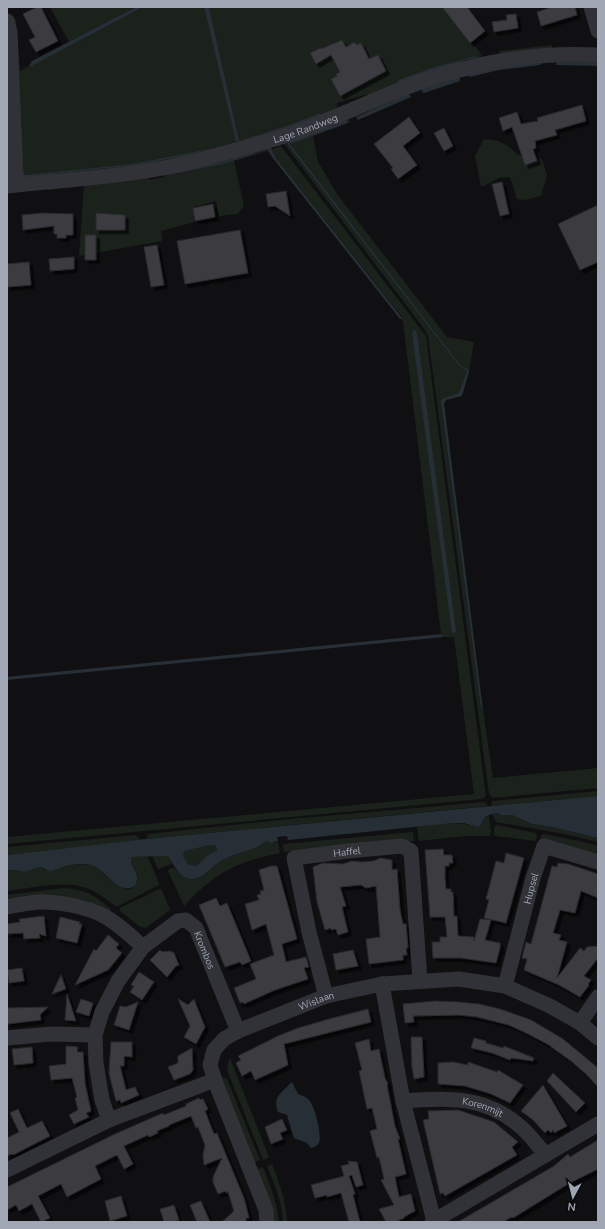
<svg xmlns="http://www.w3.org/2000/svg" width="605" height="1229" font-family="'Nunito Sans',sans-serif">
<defs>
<filter id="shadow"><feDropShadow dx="3.5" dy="3.5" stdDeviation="0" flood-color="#0009"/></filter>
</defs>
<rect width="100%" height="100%" fill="#101012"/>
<!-- green -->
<path fill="#1a221b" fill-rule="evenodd" d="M50 7H136L69 42Z
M143 7H204L237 142H239V140L209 7H444L481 54V57L479 60C443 70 407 82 372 97L368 96 367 94 337 103V108L336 112C284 131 233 150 179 160 128 170 76 175 25 180 20 178 18 176 17 171L13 33 9 21 14 16 16 21 20 71 29 66 30 67ZM476 56 477 58 398 83 399 80 434 67ZM20 96 24 175 132 164 229 145 224 147 138 165 23 177 21 176 18 100ZM320 113 321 114 320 115 288 127 243 141 245 139 289 125Z
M552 45V48L500 56 499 51Z
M347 117 350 122 348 123 347 120 290 141 288 145 459 366 467 371 459 393 441 402 480 702 482 711 483 710 493 778 598 768V788L493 798 489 794 428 336 425 330 285 145 284 143Z
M313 135 318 162 337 194 447 337 474 342 469 372V370L461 366 290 144Z
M484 139 498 141 508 146 518 155 542 159 547 175 541 196 525 200 517 199 510 177 499 178 481 187 475 156Z
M269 145 271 148 267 149 268 151 254 155V153L218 163 175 172 174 174H176L234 160 244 206 238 214 219 216 216 201 193 207 194 222 161 231 162 241 79 256 84 186 48 190 50 186 148 177 150 180 164 177 166 174Z
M281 146 426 336 486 796 482 799 7 844V837L474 794 454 637H444L441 634 403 321 402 319 403 318 275 157 271 150ZM414 329 417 333 453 632 412 334Z
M598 791V796L491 806 492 801Z
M485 802 488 806 146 839 148 834 290 819Z
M500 813V815H512L532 824 552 827 598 838V842L564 834 496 822 492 814Z
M489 816 491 832 490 836H467L419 841 417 827C439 824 455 820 477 827L480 826 485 817Z
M496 825 536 833 537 836 536 841 496 836 494 835V828Z
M413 832 414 841 284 852 283 844Z
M543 834 579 841 598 846V858L539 841 541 836Z
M136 835 141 840 7 855V847Z
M268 841 276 843 278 841 280 853C234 863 216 872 184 906L168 871 169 869 174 868C179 873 187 878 195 879 204 879 211 867 218 863 229 855 242 853 255 848 260 846 263 842 268 841Z
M210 845 216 846 217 850C210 855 202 863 194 866L188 864 183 856 185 851Z
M152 856H164L169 857 172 864 158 869Z
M132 857H148L159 883V885L118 906H115C107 900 99 893 89 889 66 879 31 888 7 891V870L29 871C35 866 40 865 46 870 60 869 83 860 95 867 103 871 127 901 136 884 141 873 130 868 131 859Z
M64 888C87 890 92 894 110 908L111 910 109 911 7 901V895Z
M159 889 162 890 170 910 146 928 139 926 120 911V908Z
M230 1058 269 1157 263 1160 228 1072 227 1067Z
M224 1078 227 1079 260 1160 255 1162 252 1161 220 1080Z
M272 1164C280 1186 286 1199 287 1222H283C282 1202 275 1185 267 1166Z
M263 1167C270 1185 277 1202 279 1222H273L258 1172V1169Z"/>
<!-- water -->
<path fill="#262f36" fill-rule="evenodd" d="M136 7H143L30 67 29 66 32 61Z
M204 7H209L239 140V142L236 141Z
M476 56 477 58 466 60 398 83V80L434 67Z
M557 60 598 62V66L556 65Z
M543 63 540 65 499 70 470 77 468 76 470 74 504 65Z
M458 77 460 79V81L424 93 422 92V89Z
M408 94 411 96V97L358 120 356 117Z
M20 95 24 175 132 164 229 145 183 156 138 165 23 177 19 97Z
M320 113 321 114 320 115 288 127 243 141 245 139 289 125Z
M347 120 348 123 290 144 461 366 468 369 469 372 462 396 446 400 444 403 483 710 482 711 480 702 441 402 442 399 459 393 467 371 459 366 288 145V142Z
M269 148H271L275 157 403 319H400L272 157 267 149Z
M254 153H255L253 155 222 164 174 174 175 172 218 163Z
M414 329 416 331 417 333 456 632 452 633 412 334Z
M441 634 444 637 7 680V677L15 676Z
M598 796V838L552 827 532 824 512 815H500L499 813 492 814 485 817 480 826 477 827 464 823H453L288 840 287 836 277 837 278 841 271 843 268 841C263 842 260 846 255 848 242 853 229 855 218 863 213 866 209 871 204 875 186 887 176 870 169 857L164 856 132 857 131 859C130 869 142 872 135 886 118 896 107 871 93 866 83 862 67 865 57 869 55 869 53 871 51 871 46 871 44 867 40 867 34 867 33 870 28 871 23 873 13 869 7 870V855L146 839ZM210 845 216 846 217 850 207 856 199 864 194 866 188 864 183 856 185 851Z
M292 1082 298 1094C302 1096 306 1096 309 1100 315 1107 322 1135 319 1143 317 1146 314 1147 311 1148L307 1143 294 1138 287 1115 278 1112C272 1097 282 1092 292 1082Z"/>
<!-- building -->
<path fill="#3a3b40" stroke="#2a2a2e" filter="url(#shadow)" d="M37 7H41L58 41 36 52 29 40 35 37 23 14Z
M442 7H467L485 31 470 43Z
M552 7H575L577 15 541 26 537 12Z
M516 14 518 28 494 32 492 22 507 20 506 15Z
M342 40 346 47 355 42 356 45 361 43 369 59 378 55 386 71 340 96 331 79 337 76 336 74 340 72 331 55 316 64 310 53 320 48 321 49Z
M582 105 586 121 555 130 557 135 535 141 536 148 533 149 537 161 525 165 512 127 503 131 499 118 517 112 521 124 538 121 537 118Z
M409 117 420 133 403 146 417 165 398 179 391 169 393 168 374 144Z
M444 128 453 146 444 151 434 133Z
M502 182 509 214 500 216 492 184Z
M286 191 290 216 275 206 268 207 266 194Z
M213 204 215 217 195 221 193 208Z
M598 205V262L580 270 558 224Z
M42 213 73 214V235H66V238H57V234H54V226L23 230 22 215Z
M96 213 125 215V230H96Z
M240 230 248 273 185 284 177 241Z
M85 235H96V260H85Z
M157 245 164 285 151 287 144 247Z
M74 257V269L50 271 49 259Z
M29 262 31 285 7 287V264Z
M443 849 444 855H452L453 863H449V866H445V878L446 889H451V892H453L454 916H457L458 936 474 937V941L480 919 491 920 485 940 500 943V948L496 963 461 958H433L432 942H440V937H447L445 917H430L425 850Z
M506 853 524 858 506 923 484 918 489 900 486 899 496 861 504 863Z
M381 858 392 860V870L397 869 400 910 403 924H406L408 948H406L407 955H403V960L369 964 366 939 380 937 376 886 366 888 361 885 340 887 346 906 342 907 348 932 338 935 336 929 331 930V928L325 930 317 902 313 867 323 863 343 864 352 861 361 862 373 861Z
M558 863 568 864 598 874V898L581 891 575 913 560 910 553 933 561 935 559 940 567 942 557 978 580 948 584 951 587 947 598 946V958L584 976 591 980 588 984 589 985 580 997 559 985 524 970 527 959 522 958 526 942 531 944 552 866 557 867Z
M271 866H277L297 939 282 944 286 962 306 957 309 967 304 968 308 979 275 990 244 1004 243 1002 240 1003 234 988 256 979 250 964 274 955 266 924 252 930 245 904 259 900 257 895 261 894 260 891 264 890 259 870Z
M216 898 220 906 227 903 251 961 242 965 240 962 225 967 199 905Z
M44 916 46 936 39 934 40 938 24 939 23 933 7 934V924L20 922 19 919Z
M60 917 80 922 79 924H82L77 943 56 938Z
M108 935 119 944 116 948 122 953 108 970 75 985 94 949 96 951Z
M160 950 162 952 170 951 174 953 179 965 176 966 167 977 150 960Z
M353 950 358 966 336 970 333 954Z
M22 968 24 981 9 983 7 970Z
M139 972 154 982 142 1000 130 992 134 986 131 985Z
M61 975 66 989 52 994 56 985Z
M67 994 76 1021 65 1020Z
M81 999 93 1003 89 1016 76 1012Z
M178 999 188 1005 194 999 205 1027 196 1044 184 1037 190 1026Z
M435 1001 459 1002 479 1004 500 1009 531 1020 563 1039 598 1068V1087L586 1074 571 1061 550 1046H551L526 1033 509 1025 477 1017 459 1015 413 1016 414 1022 405 1023 403 1004Z
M138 1002 129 1030 114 1025 120 1006 126 1007Z
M48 1007 40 1015 41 1020 7 1024V1008Z
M368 1009 371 1022 284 1044 288 1065 255 1080 251 1071 242 1076 236 1063 241 1060 238 1056 278 1036 298 1028 329 1019Z
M411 1037H422L424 1077 414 1079 412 1067Z
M474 1038 486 1041V1043L503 1048 504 1046 534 1058 533 1061 511 1058 510 1060 492 1053 471 1048Z
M369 1039 371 1051 379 1049 385 1078 388 1084 387 1085 395 1126 400 1139H398L406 1174 395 1177 399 1197 411 1194 415 1211 404 1217V1218L395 1222H386L379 1209 394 1205 381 1180 384 1179 379 1157 377 1158 370 1131 377 1129 372 1108 367 1109 359 1071 362 1070 355 1043Z
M111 1042H132V1057L124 1056V1066H120L126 1090 135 1087 139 1095 121 1103 120 1100 116 1101 109 1073Z
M66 1046 78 1047 77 1052H83L85 1083 91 1111 86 1113 89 1117 74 1124 69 1115 78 1110 75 1098 77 1097 72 1078 51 1080 49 1066 66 1064Z
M32 1047 33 1063 14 1065 12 1049Z
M192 1048 193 1070 190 1074 174 1080 168 1067 178 1063V1056Z
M453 1062 468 1065V1062L497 1072 498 1070 523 1085 510 1103 491 1094 465 1086 438 1084V1063Z
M553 1073 585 1103 576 1112 547 1081Z
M543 1085 567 1126 554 1133 553 1130 551 1133 548 1130 545 1133 533 1120 521 1111Z
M199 1098 200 1100 203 1099 208 1109 205 1111 214 1134 217 1133 244 1198 249 1218H246V1222H222L234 1211 228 1192 226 1193V1191L218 1194 213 1182V1177L222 1158 204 1165 203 1155 205 1145 198 1127 196 1128 191 1116 169 1125V1126L157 1131 158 1133 149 1137 148 1135 124 1146 133 1164 124 1169 117 1155 95 1166 101 1179 67 1197 61 1184 38 1196 50 1218 41 1222 32 1204 19 1211 16 1205 7 1210V1187L115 1134 163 1113 164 1115 186 1106V1104Z
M18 1109 27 1128 42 1121 50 1136 13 1155 12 1154 7 1156V1138L19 1132 10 1113Z
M458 1110 494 1122 518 1142 512 1147 517 1155 445 1196 443 1193 440 1194 423 1120 429 1119 428 1111Z
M282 1119 287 1130 280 1133 283 1139 271 1144 265 1127Z
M598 1140V1169L568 1184 513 1218 512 1217 503 1222H458L554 1166 568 1154 570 1157Z
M348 1161 357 1162 363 1185 356 1187 352 1175 349 1176 355 1194 353 1195 360 1222H349L341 1193 327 1197V1195L315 1198 311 1185 344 1176 341 1166 349 1164Z
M121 1196 127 1216 110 1221 105 1201Z
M201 1201 210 1222H197L190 1205Z
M174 1205 179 1220 172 1222H164L160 1209Z"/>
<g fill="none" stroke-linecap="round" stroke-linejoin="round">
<!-- minor -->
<g stroke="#313237" stroke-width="15">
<path d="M591 7 598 31"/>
<path d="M7 21 10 32 16 185"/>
<path id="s1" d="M7 186C63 180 119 177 174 166 209 158 244 148 278 138 331 122 380 95 432 78 487 60 541 52 598 55"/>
<path d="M7 907C17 905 28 903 38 902 57 901 87 907 104 916 119 924 131 936 143 947"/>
<path d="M382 984 403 1101 434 1221"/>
<path id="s2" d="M505 986 533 878 544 846 598 862"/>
<path id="s3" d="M326 996 309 932 294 858 348 851 402 846 411 851 420 981"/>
<path d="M580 1023 598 997"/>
<path d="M7 1038 51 1034 95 1035"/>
<path id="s4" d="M403 1101C448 1097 486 1096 521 1127 530 1135 538 1146 546 1155"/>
<path id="s5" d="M109 1120 102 1100 96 1063 95 1035 102 1012 118 981 143 947 178 921 186 920 196 928 238 1031"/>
<path d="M7 1170 109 1120 215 1080"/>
<path id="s6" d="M267 1222 266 1210 218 1089 210 1065 214 1050 224 1039 238 1031 326 996 382 984 459 979 505 986 550 1006 580 1023 598 1038"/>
<path d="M432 1222 598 1124"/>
</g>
</g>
<g text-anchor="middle" stroke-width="3" stroke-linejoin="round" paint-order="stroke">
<!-- street labels -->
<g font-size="10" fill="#a0a6b4" stroke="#0b0b0d">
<text dy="4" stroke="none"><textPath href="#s1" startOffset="305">Lage Randweg</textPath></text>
<text dy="4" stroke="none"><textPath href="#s3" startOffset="195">Haffel</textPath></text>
<text dy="4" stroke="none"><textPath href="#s2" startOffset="101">Hupsel</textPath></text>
<text dy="4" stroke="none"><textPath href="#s5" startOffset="276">Krombos</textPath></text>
<text dy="4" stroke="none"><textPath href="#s6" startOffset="298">Wislaan</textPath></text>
<text dy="4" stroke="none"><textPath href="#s4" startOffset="81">Korenmijt</textPath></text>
</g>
</g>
<!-- border -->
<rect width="605" height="1229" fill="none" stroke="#a0a6b4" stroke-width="16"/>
<!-- north arrow -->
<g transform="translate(573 1197) rotate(187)" stroke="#0b0b0d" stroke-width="3" paint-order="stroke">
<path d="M0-3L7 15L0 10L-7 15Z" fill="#a0a6b4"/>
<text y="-6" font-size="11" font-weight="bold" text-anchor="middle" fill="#a0a6b4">N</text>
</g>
</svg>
